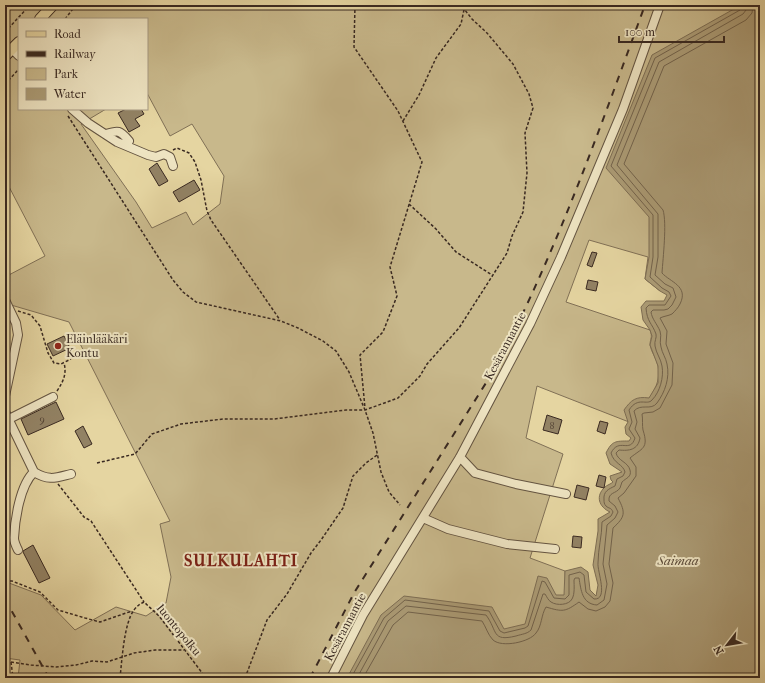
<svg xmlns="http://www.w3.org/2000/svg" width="765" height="683" font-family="'IM FELL French Canon',serif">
<rect width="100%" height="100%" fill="#e5d5a1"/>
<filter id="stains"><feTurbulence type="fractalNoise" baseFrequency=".005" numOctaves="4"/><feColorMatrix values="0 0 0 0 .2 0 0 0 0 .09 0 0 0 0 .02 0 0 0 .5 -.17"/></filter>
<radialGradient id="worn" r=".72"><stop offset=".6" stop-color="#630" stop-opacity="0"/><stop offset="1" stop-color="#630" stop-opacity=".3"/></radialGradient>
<!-- green -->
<path fill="#c8b88b" stroke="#807056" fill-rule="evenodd" d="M5 5H760L660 291 645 279 648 257 589 240 566 302 650 330C653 338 650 338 650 345 651 352 657 359 658 366 663 388 642 407 629 422L537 386 526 438 563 454 530 558 565 571 567 678H18L20 660 5 658V563L9 583 41 595 75 630 116 607 146 616 166 603 171 577 160 524 170 521 69 322 11 305 5 293V277L45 256 5 179ZM19 19H147V93L170 136 192 124 224 176 220 204 193 225 186 212 152 228 136 202 81 124 106 109H19Z"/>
<!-- water -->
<path fill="#ab9b75" stroke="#7d6d53" d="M741 5H760V678H347L381 615 404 596 492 607 504 629 525 624 538 576 547 578 556 595H564L565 571 581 567 588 572 590 590 596 596 598 585 593 565 598 531V519L610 512C599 507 595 496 605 487 607 485 611 484 613 482L611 480 610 476 622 472 610 464 606 453C612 441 615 441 629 441L631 438 626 434 625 427 628 422 624 410C631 400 636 396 649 398L658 383V366L650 345 652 336 650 330 643 320 641 307 646 301H664L667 295 660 291 645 279 649 257V217L606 168 652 55Z"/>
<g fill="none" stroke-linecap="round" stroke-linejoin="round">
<!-- shore -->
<path stroke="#72624b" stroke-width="1" d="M351 678 384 618 405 600 489 611 500 631 504 633 525 628 528 626 542 581 545 582 554 598 565 599 569 595V575L580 572 584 575 586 592 594 599C609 600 597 571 598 563 598 549 602 536 602 522L611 516 613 512C611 507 609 509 606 506 604 504 604 502 604 500 603 491 609 489 615 486L617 479 623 476 625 472C623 464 614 464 611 453 619 437 630 454 635 438L629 429 632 422 629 410C638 396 647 406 652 400 660 392 664 377 662 366 661 359 656 353 655 346 654 341 657 338 656 334 652 323 647 322 646 308L649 305H665L671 296 669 292 662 288 650 277 653 257V215L611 166 655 58 740 10 742 5
M357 678 388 621 406 606 486 615C498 631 491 642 516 636 522 634 527 634 531 630L543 594H545C547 597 548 600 551 602 557 606 569 605 572 599 575 594 574 585 574 580L575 578H579C581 590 582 604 597 605L604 600 607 584 603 564 607 525 615 518 618 512 615 506 609 501C608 492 616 494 620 488 621 486 621 484 622 482 626 478 632 477 630 470 628 462 618 461 616 453L619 450C629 451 638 450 640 438L635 429 637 422 634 411C641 403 651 411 657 403 665 392 670 378 667 364 666 358 662 353 661 347 659 341 662 337 660 331 657 324 652 319 651 312L653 310H664L668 309 672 305 676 297 673 288 665 284 655 275 658 257V214L617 165 659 62 743 14 746 10 747 5
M363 678 393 625 408 612 482 621C486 627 488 635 493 640 502 648 530 642 536 633 542 626 541 615 546 607 563 612 565 612 579 602L588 609 596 611 605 607 610 601 613 583 609 564 613 528C625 517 626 513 618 498L624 493 636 476V467L630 458C642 448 649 449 643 430 642 426 643 419 642 414L644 413 653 412 660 408 672 385 673 363 666 344 667 331 660 318C664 316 668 316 672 314 675 311 678 308 680 304 689 286 670 282 662 273 663 258 667 223 663 210L624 164 664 66 746 20 752 13 753 5"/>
</g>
<!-- building -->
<path fill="#928264" stroke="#392921" d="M126 109H141L144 114 135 119 140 126 129 132 118 113Z
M157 163 168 181 159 186 149 169Z
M194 180 200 190 179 202 173 192Z
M592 252 597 253 592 267 587 265Z
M588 280 598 282 596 291 586 289Z
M64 336 70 348 53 356 47 344Z
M56 402 64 419 28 435 21 419Z
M547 415 562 420 558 434 543 430Z
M600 421 608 423 605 434 597 431Z
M83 426 92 444 84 448 75 431Z
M599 475 606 477 604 488 596 486Z
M577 485 589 488 586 500 574 497Z
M573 536 582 537 581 548 572 547Z
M33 545 50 578 39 583 23 552V551Z"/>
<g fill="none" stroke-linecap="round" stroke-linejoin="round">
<defs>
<path id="minor" d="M12 49 19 56
M72 109 88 123 117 142 148 155 156 157 164 154 170 157 173 166
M106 134C118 130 120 130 129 141L126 145
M5 300 16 323 18 335 5 396
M5 412 34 472C49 481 55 478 71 474
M9 419 53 397
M460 457 475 473 516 484 566 494
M423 518 448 529 507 544 555 549
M18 550C16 546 14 542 14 538 15 519 20 485 34 472
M331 678 363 615 460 457 530 324 561 257 623 109 660 5"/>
<path id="major" d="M40 19 53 5
M5 56 19 42"/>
</defs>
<!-- minor casing -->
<use href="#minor" stroke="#645441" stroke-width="10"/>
<!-- major casing -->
<use href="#major" stroke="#392921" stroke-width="12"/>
<!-- path -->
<path stroke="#392921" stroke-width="1.5" stroke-dasharray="3 2" stroke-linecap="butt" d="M355 5 354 47 398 111 422 162 390 267 397 296 383 332 360 355 365 408
M65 19 76 5
M5 32 30 5
M5 84 19 69
M68 116 173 280 183 292 196 302 281 321 298 328 323 341 336 351 349 372 365 410 373 433 381 472 389 492 400 505
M403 121 419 95 436 58 461 24 465 5
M173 150 177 148 189 153 195 162 201 180 207 211 211 220 280 320
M409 204 436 229 456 252 492 275
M18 311 31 315 40 326 48 353 54 363 61 364 71 359
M57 391C63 382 67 374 64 363
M97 463 135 454 152 434 181 424 223 419H274L346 410H365L398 398 420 376 427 364 459 328 507 253 512 236 523 212 527 173 525 133 533 108 529 94 513 64 487 33 472 19 461 5
M58 484 84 517 91 521 144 602
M5 581H12L40 592 58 610 85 618 100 622 132 611
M5 654 11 662 13 678
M11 662 31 665 56 667 76 665 92 661 107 662 134 653 155 650H184
M120 678C122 660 124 623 134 610 137 606 140 604 144 602L159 616 206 678
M245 678 267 620 287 594 311 553 321 540 343 508 353 476 366 463 377 455"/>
<!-- minor -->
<use href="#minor" stroke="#eee4c2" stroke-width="8"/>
<!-- major -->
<use href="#major" stroke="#e5d5a1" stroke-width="10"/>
<!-- rail -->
<path stroke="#392921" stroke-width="2" stroke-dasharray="7 7" stroke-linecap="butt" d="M5 599 49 678
M310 678 354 593 496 367C557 251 600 128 645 5"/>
</g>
<!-- markers -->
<circle fill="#8f2418" stroke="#eee4c2" stroke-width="1.5" cx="58" cy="346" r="4"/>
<g text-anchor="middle" stroke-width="4" stroke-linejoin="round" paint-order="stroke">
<!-- number labels -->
<g font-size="10" fill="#4f3f32">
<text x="42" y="423">9</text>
<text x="552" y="429">8</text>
</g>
<!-- poi labels -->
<g font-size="12" fill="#392921" stroke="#eee4c2" text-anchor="start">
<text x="66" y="343">Eläinlääkäri<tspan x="66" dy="14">Kontu</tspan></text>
</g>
<!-- street labels -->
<g font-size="12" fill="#392921" stroke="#eee4c2">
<text transform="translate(505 346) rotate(-62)" y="4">Kesärannantie</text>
<text transform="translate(345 627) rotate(-62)" y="4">Kesärannantie</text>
<text transform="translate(179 630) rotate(51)" y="4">luontopolku</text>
</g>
<!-- water labels -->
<g font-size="13" font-style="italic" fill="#5b4b3a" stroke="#eee4c2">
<text x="678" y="565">Saimaa</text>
</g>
<!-- district labels -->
<g font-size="16" font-weight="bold" letter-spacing="1" fill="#7a1f14" stroke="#eee4c2">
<text x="241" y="566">SULKULAHTI</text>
</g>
</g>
<!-- margin -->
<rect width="765" height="683" fill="none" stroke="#e5d5a1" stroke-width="20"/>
<rect x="6" y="6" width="753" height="671" fill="none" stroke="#392921" stroke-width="2"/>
<rect x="10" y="10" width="745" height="663" fill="none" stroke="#392921"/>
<!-- legend -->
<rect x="18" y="18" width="130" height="92" fill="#eee4c2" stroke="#a69982"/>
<rect x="26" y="31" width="20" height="6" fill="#e5d5a1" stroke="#a69982"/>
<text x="54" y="38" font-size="12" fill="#392921">Road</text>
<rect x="26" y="51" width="20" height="6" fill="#392921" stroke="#a69982"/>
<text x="54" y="58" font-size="12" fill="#392921">Railway</text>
<rect x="26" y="68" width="20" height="12" fill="#c8b88b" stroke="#a69982"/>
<text x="54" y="78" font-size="12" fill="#392921">Park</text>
<rect x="26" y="88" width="20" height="12" fill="#ab9b75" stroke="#a69982"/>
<text x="54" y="98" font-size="12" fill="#392921">Water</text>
<!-- north arrow -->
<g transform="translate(727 645) rotate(239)" stroke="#eee4c2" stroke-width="3" paint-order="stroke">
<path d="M0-3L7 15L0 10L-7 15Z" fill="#392921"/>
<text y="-6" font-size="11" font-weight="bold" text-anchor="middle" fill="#392921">N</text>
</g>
<!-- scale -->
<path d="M619 36v6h105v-6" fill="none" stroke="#392921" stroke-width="2"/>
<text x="625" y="36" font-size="12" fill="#392921" stroke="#eee4c2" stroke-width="3" paint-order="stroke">100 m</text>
<rect width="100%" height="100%" filter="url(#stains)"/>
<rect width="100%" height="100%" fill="url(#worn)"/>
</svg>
